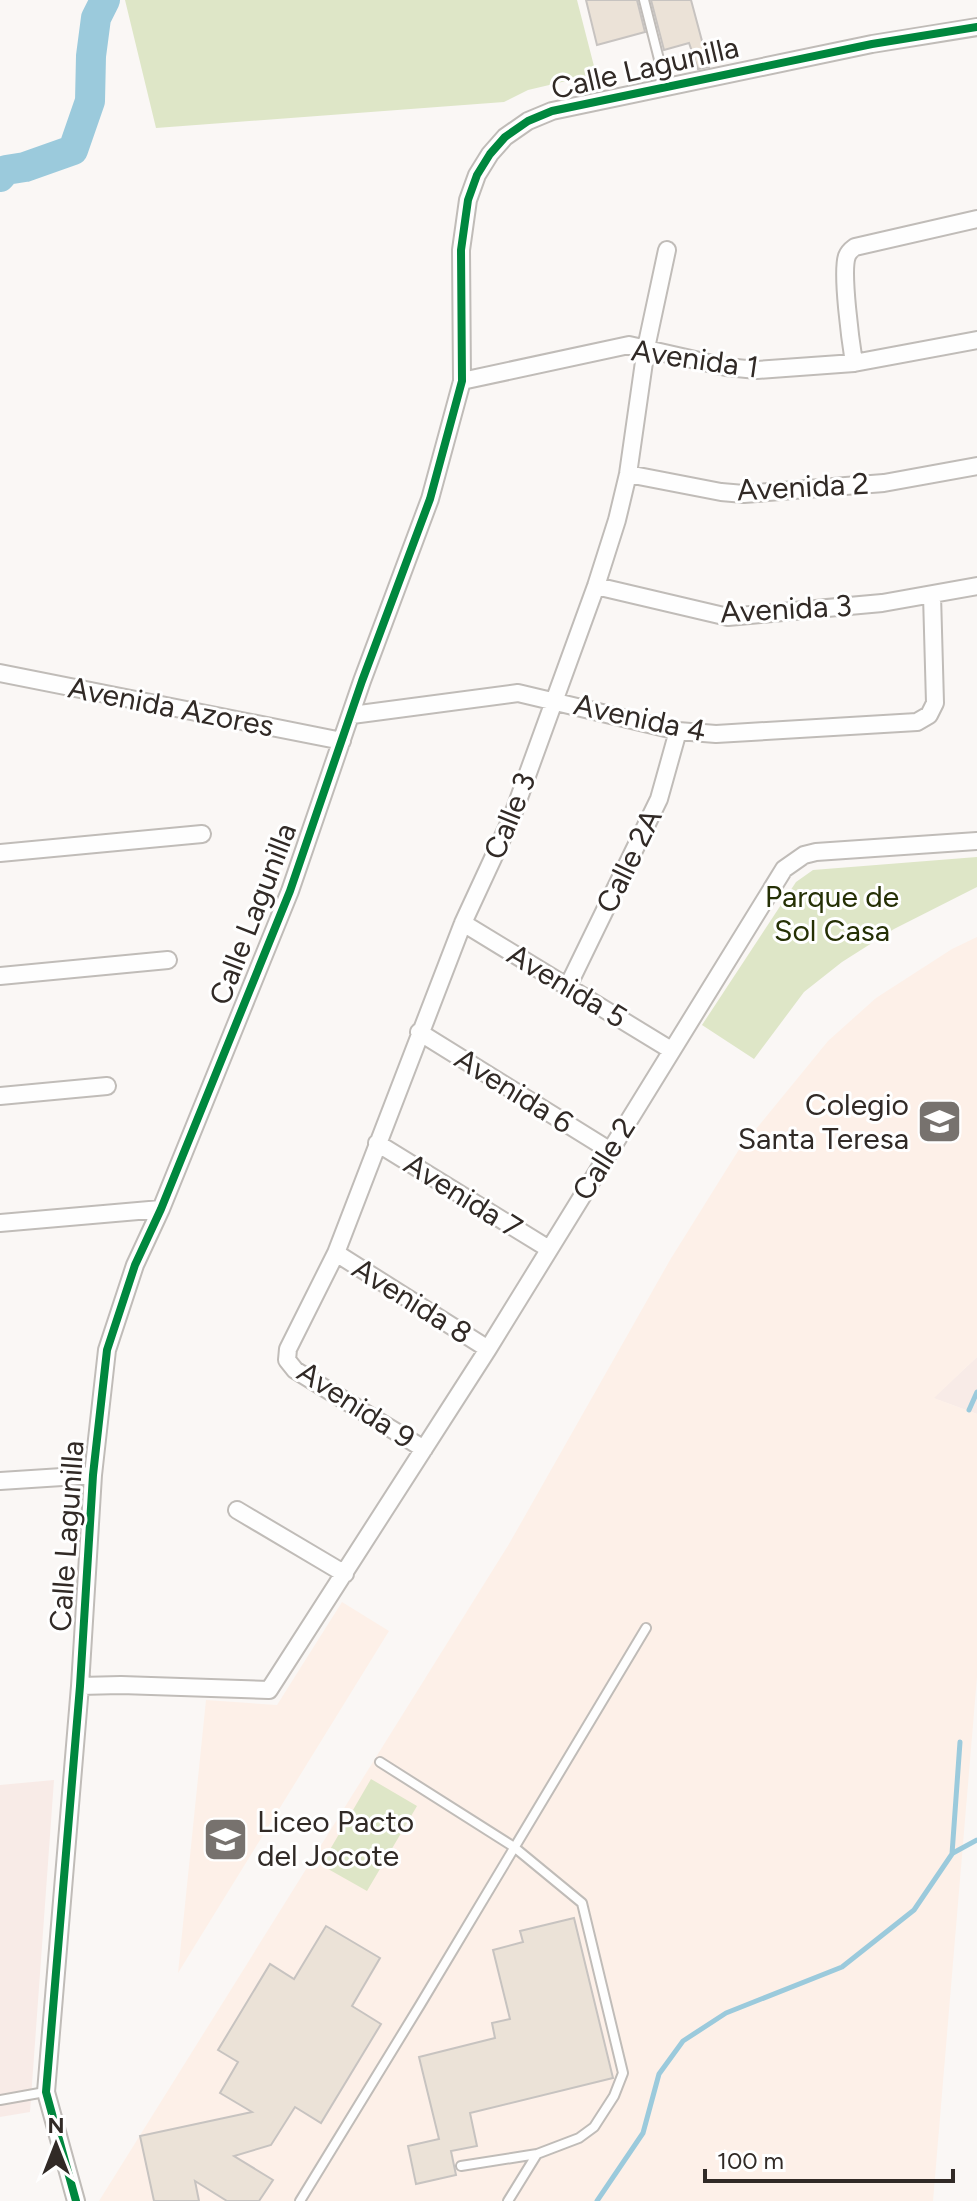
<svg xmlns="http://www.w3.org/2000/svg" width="977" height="2201" font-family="Figtree,sans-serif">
<rect width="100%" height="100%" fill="#faf7f5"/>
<!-- industrial -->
<path fill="#f8ebe7" d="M977 1357V1414L933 1398Z
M54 1780 30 2112 0 2117V1785Z"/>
<!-- built -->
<path fill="#fdf0e8" d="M977 937V1357L934 1398 977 1414V1677L933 2201H99L509 1544 670 1260 738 1151 828 1041 876 998 952 949Z
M342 1602 389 1631 178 1973 206 1700 277 1705Z"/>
<!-- green -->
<path fill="#dee6c7" d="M125 0H577L596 74 528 90 504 102 156 128Z
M977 857V887L894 929 842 962 804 992 754 1059 702 1025 796 882 813 870Z
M371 1779 417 1806 367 1891 321 1865Z"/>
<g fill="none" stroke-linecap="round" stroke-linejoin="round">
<!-- stream -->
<path stroke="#9bcadc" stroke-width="5" d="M969 1410 977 1392
M953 1853 977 1840
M597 2201 643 2133 659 2074 683 2041 726 2013 842 1967 914 1910 952 1854 960 1742"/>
<!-- river -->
<path stroke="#9bcadc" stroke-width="30" d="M0 177 6 170 25 167 73 150 90 101 91 56 96 18 105 0"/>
</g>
<!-- building -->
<path fill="#ebe2d7" stroke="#c7c3c0" stroke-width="2" d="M586 0H637L645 32 597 45Z
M651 0H691L709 67 698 69 689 43 664 50Z
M574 1918 613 2078 470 2113 477 2146 451 2151 456 2175 416 2184 408 2146 439 2139 419 2057 495 2038 492 2023 510 2019 493 1950 523 1942 520 1931Z
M326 1926 380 1958 352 2006 381 2024 321 2123 295 2107 271 2145 234 2156 273 2180 259 2201H227L195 2181 199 2201H154L140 2136 252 2112 220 2093 238 2062 218 2050 270 1964 294 1979Z"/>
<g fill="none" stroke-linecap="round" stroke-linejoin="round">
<defs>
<path id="service" d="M644 0 666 87
M380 1762 514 1847 582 1903 623 2073 614 2096 594 2127 579 2138 537 2154 508 2201
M0 2100 45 2092
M461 2166 537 2154
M300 2201 420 2005 646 1628"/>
<path id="minor" d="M854 363C851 344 841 272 847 256 849 251 851 250 855 247L977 219
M462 381 629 345 726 367 757 370 854 363 977 340
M628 474 721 492 744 494 884 483 977 466
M596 586 728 617 882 603 977 586
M0 673 342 741
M352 715 518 693 678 731 716 734 917 722 929 715 935 703 932 595
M0 853 202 834
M463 923 671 1050
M0 976 168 960
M568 986 659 799 678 731
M419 1032 609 1150
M0 1096 107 1086
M377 1143 549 1249
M0 1223 161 1209
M336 1253 488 1349
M424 1449 295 1370 287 1360 288 1349 336 1253 463 923 512 817 596 586 617 520 628 474 646 348 667 250
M0 1481 93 1475
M237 1510 345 1574
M80 1686 121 1685 269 1690 488 1349 784 869 804 855 816 852 977 841
M76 2201 46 2092 80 1686 93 1475 107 1350 135 1265 161 1209 290 891 362 681 430 499 462 381 461 250 468 200 477 175 490 154 505 137 528 121 552 111 872 44 977 27"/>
</defs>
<!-- service casing -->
<use href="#service" stroke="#c0bcb8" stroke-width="12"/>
<!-- minor casing -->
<use href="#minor" stroke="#c0bcb8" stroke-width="20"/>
<!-- service -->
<use href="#service" stroke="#fefefe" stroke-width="8"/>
<!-- minor -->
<use href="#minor" stroke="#fefefe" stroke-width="16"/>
<defs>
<path id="cycleway" d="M76 2201 46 2092 80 1686 93 1475 107 1350 135 1265 161 1209 290 891 362 681 430 499 462 381 461 250 468 200 477 175 490 154 505 137 528 121 552 111 872 44 977 27"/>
</defs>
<!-- cycleway casing -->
<use href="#cycleway" stroke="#fff" stroke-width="13"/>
<!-- cycleway -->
<use href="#cycleway" stroke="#00873e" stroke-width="8"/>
</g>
<!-- icons -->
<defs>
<symbol id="school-square" viewBox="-11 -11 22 22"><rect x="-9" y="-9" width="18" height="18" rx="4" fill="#77726e" stroke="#fff"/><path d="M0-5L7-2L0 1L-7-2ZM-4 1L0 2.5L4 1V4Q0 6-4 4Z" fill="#fff"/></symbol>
</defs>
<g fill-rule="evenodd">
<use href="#school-square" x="914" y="1096" width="51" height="51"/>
<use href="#school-square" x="200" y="1814" width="51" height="51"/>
</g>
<g text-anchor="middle" stroke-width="6" stroke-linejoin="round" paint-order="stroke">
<!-- street labels -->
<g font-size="30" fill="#312a26" stroke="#fff">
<text transform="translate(645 68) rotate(-13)" y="10">Calle Lagunilla</text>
<text transform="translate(695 359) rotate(8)" y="10">Avenida 1</text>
<text transform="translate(803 487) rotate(-3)" y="10">Avenida 2</text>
<text transform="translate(786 609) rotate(-3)" y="10">Avenida 3</text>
<text transform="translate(171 707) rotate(11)" y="10">Avenida Azores</text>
<text transform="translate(640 718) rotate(12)" y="10">Avenida 4</text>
<text transform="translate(510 816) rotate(-68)" y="10">Calle 3</text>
<text transform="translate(629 861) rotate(-64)" y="10">Calle 2A</text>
<text transform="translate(253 914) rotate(-69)" y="10">Calle Lagunilla</text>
<text transform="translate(567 986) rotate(31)" y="10">Avenida 5</text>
<text transform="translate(514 1091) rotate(32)" y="10">Avenida 6</text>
<text transform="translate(604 1159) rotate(-58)" y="10">Calle 2</text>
<text transform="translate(463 1196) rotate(32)" y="10">Avenida 7</text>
<text transform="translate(412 1301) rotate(32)" y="10">Avenida 8</text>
<text transform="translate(356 1405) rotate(33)" y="10">Avenida 9</text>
<text transform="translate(67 1536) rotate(-86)" y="10">Calle Lagunilla</text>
</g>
<!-- park labels -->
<g font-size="30" fill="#253005" stroke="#fff">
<text x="832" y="907">Parque de<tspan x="832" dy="34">Sol Casa</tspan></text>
</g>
<!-- poi labels -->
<g font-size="30" fill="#312a26" stroke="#fff" text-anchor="end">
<text x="909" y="1115">Colegio<tspan x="909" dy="34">Santa Teresa</tspan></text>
<text x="257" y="1832" text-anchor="start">Liceo Pacto<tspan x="257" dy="34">del Jocote</tspan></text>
</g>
</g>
<!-- north arrow -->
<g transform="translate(56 2145)" stroke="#ffffff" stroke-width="6" paint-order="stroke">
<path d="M0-6L14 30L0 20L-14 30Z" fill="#312a26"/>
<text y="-12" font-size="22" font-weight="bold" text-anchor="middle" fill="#312a26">N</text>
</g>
<!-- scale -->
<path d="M705 2169v12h248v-12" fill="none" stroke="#312a26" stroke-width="4"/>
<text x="717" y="2169" font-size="24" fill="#312a26" stroke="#ffffff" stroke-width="6" paint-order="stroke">100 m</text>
</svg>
